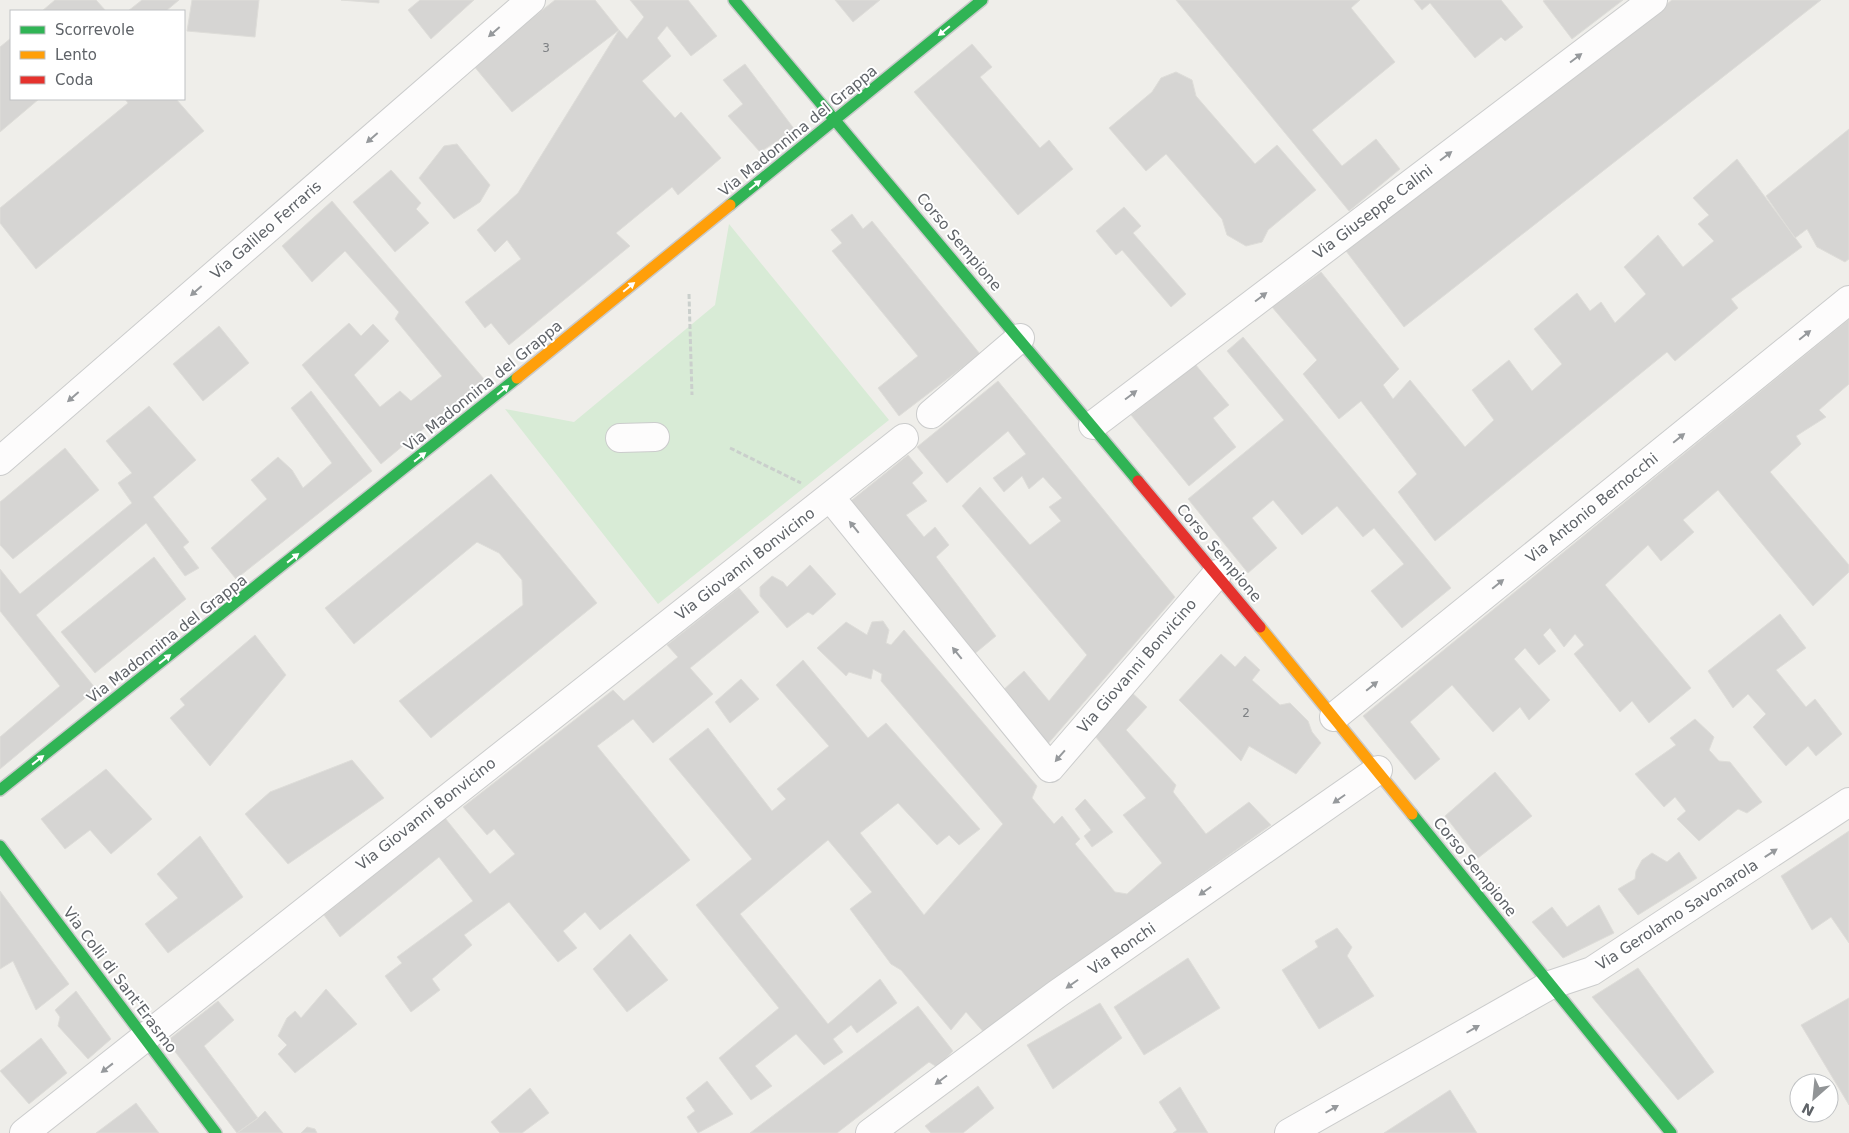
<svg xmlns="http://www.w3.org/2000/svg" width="1849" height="1133" font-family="'DejaVu Sans',sans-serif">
<rect width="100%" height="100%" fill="#efeeea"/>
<!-- green -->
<path fill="#d8ebd6" d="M729 224 889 420 658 604 505 409 574 422 715 305Z"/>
<!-- building -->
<path fill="#d6d5d3" stroke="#deddd9" d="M55 0H96L106 11H42Z
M142 0H179L166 11H128Z
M192 0H259L255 37 187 31Z
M341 0H379V3Z
M420 0H474L431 39 408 10Z
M555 0H595L619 30 512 112 473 65Z
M630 0H688L717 36 691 56 667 26 657 38 671 56 642 81 675 118 681 112 721 158 678 195 672 187 616 233 630 246 509 345 491 323 485 328 465 302 521 259 507 240 495 252 477 230 518 193 619 30 627 39 644 17Z
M835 0H880L853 22Z
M1176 0H1360L1351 8 1395 62 1312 130 1342 166 1376 139 1400 169 1349 211Z
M1414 0H1501L1523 27 1505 41 1501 37 1475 58 1430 3 1422 10Z
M1545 0H1623L1572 39 1543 1Z
M1672 0H1821L1404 327 1346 251Z
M11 38V99H39L0 132V47Z
M972 44 992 67 980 77 1040 148 1049 140 1073 169 1018 215 914 92Z
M745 64 795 130 760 152 728 116 743 104 723 80Z
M1176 72 1192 80 1196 96 1255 164 1277 145 1316 190 1268 230 1262 242 1246 246 1227 235 1222 219 1166 154 1146 171 1109 128 1152 92 1161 78Z
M125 99H176L204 131 36 269 0 223V208L128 103Z
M1849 129V259L1845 262 1817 247 1807 229 1795 238 1766 196Z
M457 144 490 185 480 202 454 219 419 178 444 146Z
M1737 159 1802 247 1731 299 1738 308 1675 361 1667 352 1435 541 1398 492 1417 474 1361 401 1339 419 1303 374 1317 360 1272 307 1321 272 1399 369 1383 385 1393 399 1410 380 1465 447 1494 420 1472 390 1509 360 1532 391 1562 364 1534 329 1577 293 1590 311 1601 302 1615 323 1646 294 1624 267 1658 235 1683 267 1714 241 1698 224 1709 215 1693 198Z
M391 170 421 203 416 209 429 223 395 252 353 202Z
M332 201 484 379 381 464 302 365 349 323 361 336 373 324 389 341 354 375 380 407 400 391 411 401 442 376 395 319 399 312 345 251 312 282 282 246Z
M1124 207 1141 226 1133 233 1186 294 1171 307 1122 250 1116 255 1096 231Z
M852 214 863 229 872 221 980 354 899 416 878 388 918 356 832 251 842 243 831 230Z
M1849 319V384L1819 410 1826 417 1796 436 1801 444 1770 472 1849 565V572L1813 606 1718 490 1683 520 1694 532 1661 561 1648 545 1605 585 1691 688 1649 723 1632 701 1620 712 1574 654 1584 645 1575 634 1564 647 1550 628 1543 635 1556 651 1539 665 1525 648 1514 659 1550 700 1529 720 1520 707 1493 732 1452 685 1410 722 1440 759 1415 780 1363 716Z
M219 326 249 363 203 401 173 364Z
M1243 337 1451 588 1402 628 1371 591 1404 564 1374 528 1363 537 1337 506 1302 535 1273 500 1252 518 1277 548 1248 573 1188 499 1284 420 1227 351Z
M1195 364 1229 405 1213 418 1236 447 1189 486 1131 415Z
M998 381 1175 597 1046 746 1001 692 1024 671 1049 701 1087 655 962 506 980 487 1030 545 1061 521 1049 507 1062 498 1043 477 1029 489 1022 476 1004 492 993 478 1026 454 1008 431 947 483 917 447Z
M311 391 372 471 236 579 211 548 267 499 251 480 278 457 292 470 303 488 332 463 291 408Z
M149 406 196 460 153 497 189 542 183 547 199 568 185 576 146 523 36 615 96 689 0 769V737L60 686 0 611V569L20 594 132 503 118 483 132 473 106 441Z
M65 448 99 490 13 559 0 545V502Z
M908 455 923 473 912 483 927 501 906 515 924 537 935 527 949 545 936 557 996 636 973 655 847 504Z
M491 474 597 603 431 738 399 701 523 605 522 580 499 553 477 542 354 644 325 608Z
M154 557 186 599 95 673 61 632Z
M810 565 836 594 813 615 808 612 787 628 760 596V587L772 576 783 582 787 587Z
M739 588 759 612 690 668 713 694 653 743 633 719 597 746 690 860 600 930 585 912 563 931 577 948 558 962 509 902 464 935 472 945 432 979 440 990 411 1012 385 976 402 963 397 957 473 901 439 857 340 937 324 915 445 818 490 874 515 854 494 829 487 835 463 807 613 690 624 701 678 657 667 645Z
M1780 614 1806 648 1776 670 1806 707 1815 699 1842 734 1816 756 1808 746 1786 766 1753 727 1766 714 1748 694 1733 708 1708 671Z
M883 621 889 630 886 643 891 645 904 630 1037 786 1032 798 1054 824 1062 816 1080 839 1075 844 1115 892 1127 894 1162 863 1123 815 1146 798 1090 730 1126 687 1147 707 1126 730 1176 785 1173 792 1206 834 1249 802 1271 825 1113 938 987 1036 966 1012 951 1030 901 970 891 964 850 909 872 892 828 840 740 914 828 1024 880 979 897 1003 857 1033 851 1025 833 1039 843 1052 824 1065 796 1034 755 1066 772 1086 751 1100 719 1058 779 1008 696 905 752 859 669 759 708 728 772 811 786 799 777 789 829 746 776 685 803 660 868 738 886 723 980 829 959 845 949 835 937 845 898 803 860 833 924 915 1003 824 881 681 882 674 873 669 871 679 849 672 846 676 817 648 846 622 867 635 872 622Z
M255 635 286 675 210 766 170 718 185 705 180 699Z
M1221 654 1235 667 1245 656 1260 670 1252 680 1280 705 1290 703 1308 721 1312 732 1321 743 1296 774 1249 746 1241 761 1179 700Z
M741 679 759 699 730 723 715 702Z
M1695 719 1714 737 1709 750 1719 761 1730 762 1762 802 1747 813 1738 809 1699 841 1677 819 1686 811 1675 797 1664 807 1635 774 1676 745 1670 738Z
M352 760 384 798 288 864 245 814 270 792Z
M106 769 152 819 111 854 90 830 65 849 41 819Z
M1495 772 1532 816 1478 858 1445 816Z
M1085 799 1113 832 1092 847 1084 836 1091 830 1075 809Z
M1849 831V943L1831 917 1812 930 1781 876Z
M200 836 243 897 168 953 145 924 178 898 157 874Z
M1679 852 1697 878 1638 915 1618 889 1635 879 1636 871 1642 860 1652 853 1667 862Z
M0 891 69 984 36 1010 13 961 0 969Z
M1599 905 1614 933 1563 958 1532 922 1552 907 1567 927Z
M1337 928 1352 947 1347 956 1374 996 1319 1029 1282 970 1318 947 1315 941Z
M630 934 668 980 627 1012 593 969Z
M1188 958 1220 1008 1144 1055 1114 1007Z
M1638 968 1714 1072 1678 1100 1592 997Z
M326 989 357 1024 295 1073 278 1054 287 1045 278 1036 287 1018 295 1011 301 1018Z
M76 991 111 1039 88 1059 58 1026 60 1017 55 1010Z
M1849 998V1105L1801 1025Z
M218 1001 234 1020 204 1046 258 1118 237 1133 167 1041Z
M1100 1003 1122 1038 1053 1089 1027 1045Z
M918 1006 953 1051 937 1067 929 1062 837 1133H750Z
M41 1038 67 1073 29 1104 0 1071Z
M707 1081 733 1114 698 1133 687 1117 695 1111 686 1098Z
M978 1086 994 1108 963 1133H931L925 1126Z
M1180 1087 1208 1133H1173L1177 1130 1159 1102Z
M530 1088 549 1113 522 1133H500L491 1122Z
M1450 1090 1477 1133H1384Z
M136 1103 159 1133H96Z
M265 1111 283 1133H237L258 1118Z
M307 1127 315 1129 317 1133H301Z"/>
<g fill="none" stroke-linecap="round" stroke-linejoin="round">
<defs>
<path id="street" d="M931 414 1020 338
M1093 425 1653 0
M620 438 655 437
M0 461 531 0
M830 497 1050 768 1217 574
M1334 717 1849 300
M24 1133 904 438
M870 1133 1057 994 1378 770
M1289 1133 1550 985 1592 971 1849 802"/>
<path id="fast" d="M734 0 1138 481
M730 205 982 0
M0 790 517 378
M1412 814 1671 1133
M0 846 216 1133"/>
<path id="slow" d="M517 378 730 205
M1260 627 1412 814"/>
<path id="jam" d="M1138 481 1260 627"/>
</defs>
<!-- street casing -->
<use href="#street" stroke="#cbcccc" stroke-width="30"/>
<!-- fast casing -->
<use href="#fast" stroke="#cacacb" stroke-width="14"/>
<!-- slow casing -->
<use href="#slow" stroke="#cacacb" stroke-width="14"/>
<!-- jam casing -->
<use href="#jam" stroke="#cacacb" stroke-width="14"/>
<!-- path -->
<path stroke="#cacfcc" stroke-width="3" stroke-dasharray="5 2.5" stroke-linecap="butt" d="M689 294 692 395
M730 448 801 483"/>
<!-- street -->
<use href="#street" stroke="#fdfcfc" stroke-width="28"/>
<!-- fast -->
<use href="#fast" stroke="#30b455" stroke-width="11"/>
<!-- slow -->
<use href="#slow" stroke="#ff9f0a" stroke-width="11"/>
<!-- jam -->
<use href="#jam" stroke="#e5322d" stroke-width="11"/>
</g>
<!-- one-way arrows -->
<defs><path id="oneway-solid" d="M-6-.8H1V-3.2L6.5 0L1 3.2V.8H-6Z" transform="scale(1.25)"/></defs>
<g fill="#fff">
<use href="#oneway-solid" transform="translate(944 31) rotate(141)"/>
<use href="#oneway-solid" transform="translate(755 185) rotate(-39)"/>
<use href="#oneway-solid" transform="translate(629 287) rotate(-39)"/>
<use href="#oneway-solid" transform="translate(503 390) rotate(-39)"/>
<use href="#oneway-solid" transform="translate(420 457) rotate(-38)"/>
<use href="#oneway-solid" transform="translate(293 558) rotate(-38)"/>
<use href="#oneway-solid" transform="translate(165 659) rotate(-38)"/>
<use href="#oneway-solid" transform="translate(38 760) rotate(-38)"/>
</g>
<g fill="#96999c">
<use href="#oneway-solid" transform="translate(494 32) rotate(139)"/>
<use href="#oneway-solid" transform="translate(1576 58) rotate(-37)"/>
<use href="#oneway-solid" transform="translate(372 138) rotate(139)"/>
<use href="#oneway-solid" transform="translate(1446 156) rotate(-37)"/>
<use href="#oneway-solid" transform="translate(196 291) rotate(139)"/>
<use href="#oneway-solid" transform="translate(1261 297) rotate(-37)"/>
<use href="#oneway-solid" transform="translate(1805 335) rotate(-39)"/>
<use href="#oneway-solid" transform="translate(1131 395) rotate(-37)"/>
<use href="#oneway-solid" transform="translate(73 397) rotate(139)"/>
<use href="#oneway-solid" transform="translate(1679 438) rotate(-39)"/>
<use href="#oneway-solid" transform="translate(854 527) rotate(-129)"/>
<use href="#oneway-solid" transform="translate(1498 584) rotate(-39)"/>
<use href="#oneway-solid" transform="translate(957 653) rotate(-129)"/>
<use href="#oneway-solid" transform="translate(1372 686) rotate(-39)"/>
<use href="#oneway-solid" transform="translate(1060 756) rotate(131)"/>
<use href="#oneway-solid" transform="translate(1339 799) rotate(145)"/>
<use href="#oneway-solid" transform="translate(1771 853) rotate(-33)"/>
<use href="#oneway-solid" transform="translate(1205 891) rotate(145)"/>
<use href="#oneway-solid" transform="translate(1072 984) rotate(145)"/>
<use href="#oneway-solid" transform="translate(1473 1029) rotate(-30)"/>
<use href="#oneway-solid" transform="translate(107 1068) rotate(142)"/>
<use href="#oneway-solid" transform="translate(941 1080) rotate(143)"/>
<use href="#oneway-solid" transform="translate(1332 1109) rotate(-30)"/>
</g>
<g text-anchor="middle" stroke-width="4" stroke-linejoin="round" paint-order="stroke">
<!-- number labels -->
<g font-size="12" fill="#7e8184">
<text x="546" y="52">3</text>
<text x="1246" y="717">2</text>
</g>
<!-- street labels -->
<g font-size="15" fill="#5f6368" stroke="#fff">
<text transform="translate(798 131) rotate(-39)" y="5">Via Madonnina del Grappa</text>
<text transform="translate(1373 212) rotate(-37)" y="5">Via Giuseppe Calini</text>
<text transform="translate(266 230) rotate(-41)" y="5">Via Galileo Ferraris</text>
<text transform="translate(959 242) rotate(50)" y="5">Corso Sempione</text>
<text transform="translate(483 386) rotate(-39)" y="5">Via Madonnina del Grappa</text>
<text transform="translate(1592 508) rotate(-39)" y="5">Via Antonio Bernocchi</text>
<text transform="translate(1219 553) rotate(50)" y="5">Corso Sempione</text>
<text transform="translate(745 564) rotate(-38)" y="5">Via Giovanni Bonvicino</text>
<text transform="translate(167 639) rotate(-38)" y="5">Via Madonnina del Grappa</text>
<text transform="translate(1137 666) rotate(-49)" y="5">Via Giovanni Bonvicino</text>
<text transform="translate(426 814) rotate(-38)" y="5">Via Giovanni Bonvicino</text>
<text transform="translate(1475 867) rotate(51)" y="5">Corso Sempione</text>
<text transform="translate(1677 915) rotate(-33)" y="5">Via Gerolamo Savonarola</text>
<text transform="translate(1122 949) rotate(-35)" y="5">Via Ronchi</text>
<text transform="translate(120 980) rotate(53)" y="5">Via Colli di Sant'Erasmo</text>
</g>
</g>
<!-- legend -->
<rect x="10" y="10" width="175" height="90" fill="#ffffff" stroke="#bfc1c3"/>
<rect x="20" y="26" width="25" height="8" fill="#30b455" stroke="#bfc1c3"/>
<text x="55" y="35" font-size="15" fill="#5f6368">Scorrevole</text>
<rect x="20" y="51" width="25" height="8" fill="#ff9f0a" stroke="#bfc1c3"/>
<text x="55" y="60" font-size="15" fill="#5f6368">Lento</text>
<rect x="20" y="76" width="25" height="8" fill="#e5322d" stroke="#bfc1c3"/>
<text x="55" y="85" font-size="15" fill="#5f6368">Coda</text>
<!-- north arrow -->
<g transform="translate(1814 1098) rotate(207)"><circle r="24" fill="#ffffff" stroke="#bfc1c3"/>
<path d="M0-4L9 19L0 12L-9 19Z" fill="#919496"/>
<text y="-8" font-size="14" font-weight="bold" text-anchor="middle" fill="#5f6368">N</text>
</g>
</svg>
